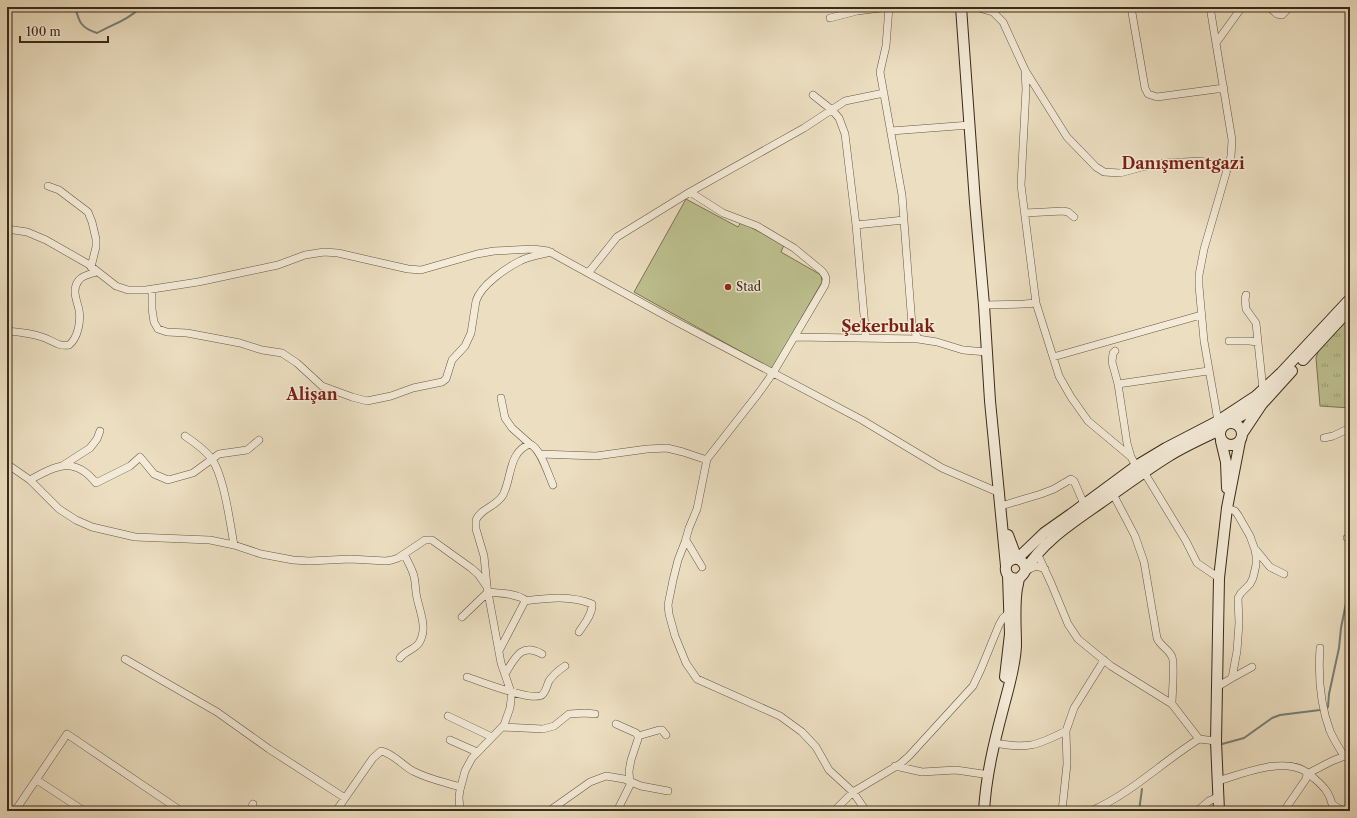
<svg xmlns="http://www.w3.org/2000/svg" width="1357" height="818" font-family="'Libre Caslon Text',serif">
<defs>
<pattern id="park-tufts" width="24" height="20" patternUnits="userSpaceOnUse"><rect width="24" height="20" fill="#bdc08f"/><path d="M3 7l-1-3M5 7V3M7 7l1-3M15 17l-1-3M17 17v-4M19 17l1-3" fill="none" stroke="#9b9c74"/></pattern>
</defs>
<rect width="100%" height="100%" fill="#ecdfc1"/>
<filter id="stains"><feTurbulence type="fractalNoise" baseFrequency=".005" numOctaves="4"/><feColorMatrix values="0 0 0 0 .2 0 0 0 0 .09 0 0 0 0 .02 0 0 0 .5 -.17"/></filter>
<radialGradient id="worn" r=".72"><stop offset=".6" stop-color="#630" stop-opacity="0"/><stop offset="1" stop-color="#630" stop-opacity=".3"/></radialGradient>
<!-- park -->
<path fill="url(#park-tufts)" stroke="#7c7454" d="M1348 318 1350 319V408L1320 406 1316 358 1320 346 1335 329Z"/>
<!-- pitch -->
<path fill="#bdc08f" stroke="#7c7454" d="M686 199 738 227 741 222 784 245 781 252 821 275 822 282 772 369 634 292Z"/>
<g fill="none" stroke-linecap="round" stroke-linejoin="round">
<!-- stream -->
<path stroke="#75807a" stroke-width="2" d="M75 7C79 22 81 28 97 33 113 24 128 20 141 7
M1222 744 1244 738 1272 718 1280 715 1320 710 1328 707 1329 694 1339 648 1341 628 1350 583
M1139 811 1142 789"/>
<defs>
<path id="street" d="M889 7 886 46 880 72 902 195 912 325 918 339 937 342 963 350 987 352
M975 7 993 12 1003 22 1025 70 1067 137 1096 167 1104 172 1120 173 1142 167 1165 163 1201 161 1228 168
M1131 7 1145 88 1148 94 1157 97 1224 88
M1210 7 1232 140 1231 156 1204 249 1199 275V286L1204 341 1218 421 1221 424
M1269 7 1277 14 1282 15 1290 7
M830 18 857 11 889 7
M1216 43 1242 7
M1025 70 1026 89 1021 185 1036 303 1059 376 1071 397 1088 421 1131 457 1136 466
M813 95 832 110 839 118 845 134 856 225 866 338
M891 131 970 125
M48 186 59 190 88 212 92 222 96 239V247L91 267
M690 192 723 213 757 226 794 248 822 271C826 276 827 278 825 285L773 373 758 394 707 459 697 509 689 528 685 542 678 560 673 580 668 605 669 614 675 636 686 663 697 679 780 716 802 732 816 747 829 770 853 792 866 811
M1025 213 1063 211 1068 212 1074 217
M856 225 904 220
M7 229 27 232 46 240 88 264 116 286 128 290H146L198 282 278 265 305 255 324 252 338 253 408 269 421 270 477 254 494 251 533 249 548 251 675 321 862 420 942 468 1000 493
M589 272 617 237 690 192 804 128 845 101 884 93
M152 290V309L154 322 158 329 167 332 187 333 240 343 262 350 282 353 297 363 322 386 352 397 367 401 391 396 413 388 442 382 446 379 452 360 465 346 471 333 476 301C481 285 506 268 520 261 529 256 541 255 551 252
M1246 295 1245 299 1246 309 1256 323 1263 390
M984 305 1024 304 1036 303
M7 331C19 332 31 333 42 337 52 340 58 347 69 345 78 338 81 321 79 310 77 300 71 290 79 280 83 275 91 274 96 272
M795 337 918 339
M1229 341H1249L1258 342
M1115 351 1113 353 1112 362 1118 384 1127 443 1131 457
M1053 357 1201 315
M1118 384 1208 371
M501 398 505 418 512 428 530 444
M185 436C194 442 204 449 211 458 224 475 230 523 234 545
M1324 438 1333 436 1350 428
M540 454 596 456 647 449 667 448 683 452 707 460
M7 464 30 480 59 509 76 520 92 527 135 537 210 540 234 545 261 554 293 560 309 561 350 559 386 561 392 560 398 558 425 540H432L471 568 478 574 487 587 501 663 511 692V700L510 708 504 725 472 758 465 771 460 790 459 797 460 811
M62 466 90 448 97 439 100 431
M1144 472 1186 541 1197 563 1219 578
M30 480C56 465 75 456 96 483L130 466 140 457 154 474 168 480 193 473 219 454 247 450 259 440
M1113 494 1135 536 1144 562 1157 638C1160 646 1169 649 1172 657 1175 662 1172 695 1172 704
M1001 506 1041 494 1054 489 1071 479 1074 481 1084 504
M1347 538 1350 537
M686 540 702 567
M1256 550 1270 567 1284 574
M1037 553 1051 583 1068 624 1078 639 1111 666 1172 704 1199 739 1216 741
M1025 571 1036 566 1045 569
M487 586 484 556 476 529V520C481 508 496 507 503 495 512 478 508 452 530 444 541 449 548 474 553 485
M524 601C548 598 570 595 592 604 593 614 584 624 579 632
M462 617 488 592C500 593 513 593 524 599V603L499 651
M1320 648C1318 676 1320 704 1330 731 1334 740 1339 748 1344 756
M400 658C405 651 414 650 419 643 428 629 420 612 417 598 415 590 416 581 413 573 411 567 407 560 404 554
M125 659 217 712 269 749 345 798
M505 674C515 658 521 642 542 654
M467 677C480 681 532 702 542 695 546 692 547 685 549 681 553 675 559 670 565 666
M1232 678 1252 667
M1217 687 1232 678 1237 651 1239 623 1238 598 1241 593 1250 584 1253 578 1256 565V556L1255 550 1250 536 1238 515 1235 511 1227 508
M448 716 492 737
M616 724 636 733 638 736V739L631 760 629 771 630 785 617 811
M502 727 543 729 554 726 569 714 585 713 595 714
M638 736 659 730H662L666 735
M450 740 477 752
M994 743C1028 749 1036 746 1066 731L1074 708 1104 660
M895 766 922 772 956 770 983 774
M37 780 84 811
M1218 781C1241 774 1280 758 1303 770 1307 772 1311 776 1315 779 1324 787 1329 792 1332 804L1343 811
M15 811 67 734 181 811
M250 811 253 804
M336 811 373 758 381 751C393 753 403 766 413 771 428 779 444 782 460 787
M549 811 590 782 606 776 624 779 641 786 668 791
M834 811 853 792 900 764 909 756 973 686 981 669 999 625 1003 618 1009 613
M974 811H978
M1062 811 1067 764 1066 731
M1091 811C1132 793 1162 762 1199 739
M1197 811 1209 801 1218 797
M1284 811 1306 779 1307 774 1332 761 1350 754"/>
<path id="secondary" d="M961 7 975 202 984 305 990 401 1006 566
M1303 360 1350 309
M1220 434a11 11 0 1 1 22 0a11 11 0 1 1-22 0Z
M1229 423 1263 403 1292 371
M1242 434 1262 404
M1221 441 1226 462 1227 488
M1008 535 1017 559 1044 533 1071 514 1136 466 1166 448 1218 421 1256 396 1281 373 1350 299
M1025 571C1042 542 1072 523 1099 504 1122 488 1145 471 1169 456 1185 446 1203 438 1220 430
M1005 677 1010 634 1008 575
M984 811C986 776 994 743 1003 709 1008 689 1015 668 1016 646 1016 627 1014 607 1017 588 1018 586 1018 582 1019 579 1021 575 1027 573 1025 567 1024 562 1019 558 1014 559 1001 561 1004 582 1019 578
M1219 811 1216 741 1219 578 1227 508 1240 441"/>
</defs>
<!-- street casing -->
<use href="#street" stroke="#675642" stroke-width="8"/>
<!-- secondary casing -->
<use href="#secondary" stroke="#3b2918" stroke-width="12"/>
<!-- street -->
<use href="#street" stroke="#f3ead7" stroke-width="7"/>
<!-- secondary -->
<use href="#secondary" stroke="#f3ead7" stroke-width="10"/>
</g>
<!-- markers -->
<circle fill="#8f2418" stroke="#f3ead7" stroke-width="1.5" cx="728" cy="287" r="4"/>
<g text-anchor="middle" stroke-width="3" stroke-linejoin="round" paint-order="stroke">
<!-- poi labels -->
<g font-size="12" fill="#3b2918" stroke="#f3ead7" text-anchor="start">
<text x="736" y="291">Stad</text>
</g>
<!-- district labels -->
<g font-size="16" font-weight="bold" fill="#7a1f14" stroke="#f3ead7">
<text x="1183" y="169">Danışmentgazi</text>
<text x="888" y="332">Şekerbulak</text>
<text x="312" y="400">Alişan</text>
</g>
</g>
<!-- margin -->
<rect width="1357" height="818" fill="none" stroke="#ecdfc1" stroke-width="24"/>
<rect x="8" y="8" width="1341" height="802" fill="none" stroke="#3b2918" stroke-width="2"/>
<rect x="12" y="12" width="1333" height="794" fill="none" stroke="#3b2918"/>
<!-- scale -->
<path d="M20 36v6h88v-6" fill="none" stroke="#3b2918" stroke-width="2"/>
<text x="26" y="36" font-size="12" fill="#3b2918" stroke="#f3ead7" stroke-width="3" paint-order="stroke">100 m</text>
<rect width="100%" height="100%" filter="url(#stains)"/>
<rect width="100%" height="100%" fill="url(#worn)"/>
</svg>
